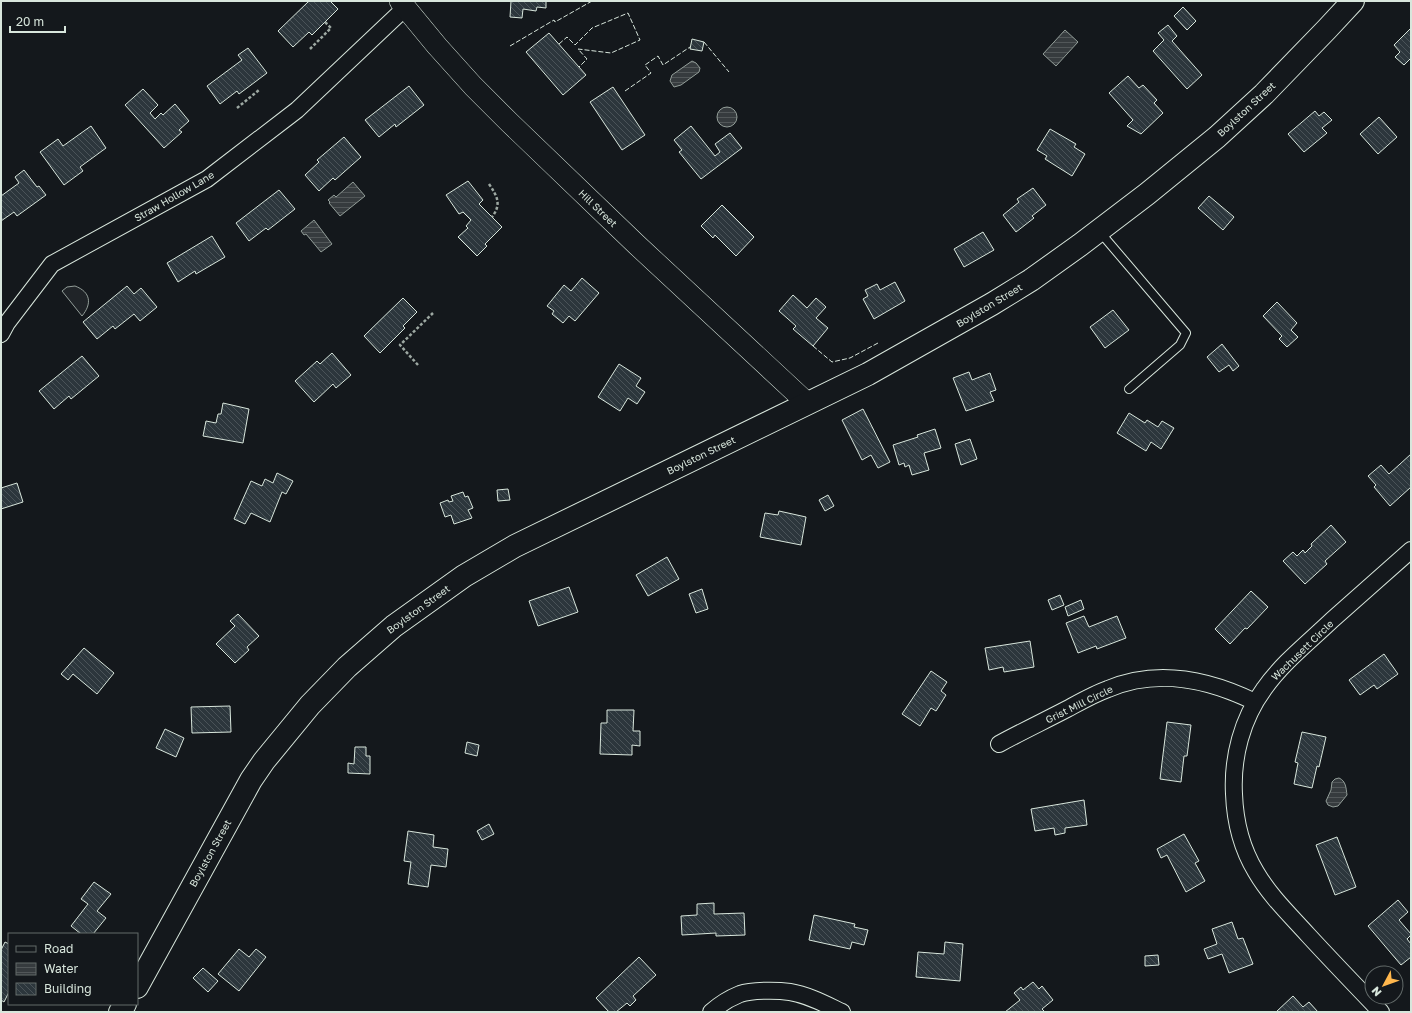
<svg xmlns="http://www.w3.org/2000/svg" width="1412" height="1013" font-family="'Golos Text',sans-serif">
<defs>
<pattern id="water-rules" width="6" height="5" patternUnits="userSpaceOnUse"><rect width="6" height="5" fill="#363b3e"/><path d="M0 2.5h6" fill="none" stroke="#525759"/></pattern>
<pattern id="building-back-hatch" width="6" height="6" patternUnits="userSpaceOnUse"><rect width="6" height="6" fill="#2c363c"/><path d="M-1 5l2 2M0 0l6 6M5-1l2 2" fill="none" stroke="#4a5358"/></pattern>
</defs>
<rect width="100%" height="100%" fill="#14181c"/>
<!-- pitch -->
<path fill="#202428" stroke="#939e99" d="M75 286C91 292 92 304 82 316L62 291 67 287Z"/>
<!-- water -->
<path fill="url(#water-rules)" stroke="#939e99" d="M1065 30 1078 42 1056 66 1043 54Z
M692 61 696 63 700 68 699 72 681 85 674 87 670 81 672 75Z
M717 117a10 10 0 1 1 20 0a10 10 0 1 1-20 0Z
M353 182 365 196 340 216 329 203 330 202 328 200 334 195 336 197Z
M314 220 332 244 321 252 306 234 304 235 301 231Z
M1339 778C1346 781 1346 788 1347 795L1338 806 1333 807 1328 805 1326 801 1331 790 1332 782 1335 779Z"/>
<!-- building -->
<path fill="url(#building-back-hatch)" stroke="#d8e6dc" d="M309 1H330L338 9 312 35 309 32 293 47 278 31Z
M511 1H546V8L537 7 536 11 523 9 522 18 510 17Z
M1183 7 1196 21 1187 30 1174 16Z
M1168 25 1177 36 1172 41 1202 75 1187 89 1153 51 1164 40 1158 33Z
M1411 28V58L1404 65 1395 57 1400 52 1394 45Z
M549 33 586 75 563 95 526 52Z
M692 39 704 42 702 51 690 49Z
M248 48 267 73 239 94 237 91 220 104 207 86 242 60 238 55Z
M1128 76 1139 88 1143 85 1157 100 1154 103 1163 113 1141 134 1127 126 1133 120 1109 93Z
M409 86 424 105 396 127 395 124 379 137 365 120Z
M613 87 645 135 622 150 590 102Z
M143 89 158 105 150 113 155 119 161 113 163 115 175 104 189 121 179 130 182 132 164 148 125 105Z
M1315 111 1319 116 1324 112 1332 120 1322 128 1327 133 1304 152 1288 134Z
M1379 117 1397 137 1378 154 1360 134Z
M91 126 106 148 80 167 83 171 64 185 40 152 58 139 63 146Z
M691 126 715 156 720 152 715 144 730 133 742 148 701 179 679 152 682 150 674 140Z
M1050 129 1076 144 1074 147 1085 154 1072 176 1045 159 1047 156 1037 150Z
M344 137 361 157 335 180 333 178 319 191 305 175 319 162 317 160Z
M24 170 37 187 39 186 46 195 17 216 14 212 1 221V196L19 183 15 177Z
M468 181 483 200 479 204 502 227 485 244 487 246 477 256 458 237 468 228 466 226 471 220 463 212 459 214 446 195Z
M1033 188 1046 205 1032 216 1034 218 1016 232 1003 215 1019 202 1017 199Z
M279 190 295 209 268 230 266 228 249 241 236 223Z
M1209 196 1234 217 1223 230 1198 208Z
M722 205 754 237 736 256 715 235 713 238 701 226Z
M983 232 994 250 964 267 954 249Z
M212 236 225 257 196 274 195 271 178 282 167 263Z
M582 278 599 293 575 321 569 316 563 323 552 314 554 311 547 306 564 285 571 291Z
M895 282 905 301 874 319 863 299 868 296 865 290 877 284 880 290Z
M127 286 134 294 141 288 157 307 140 321 134 314 115 329 113 326 97 339 83 322Z
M793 295 807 308 816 298 826 307 816 318 828 328 813 346 793 329 796 326 779 311Z
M403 298 417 312 403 326 405 328 380 353 364 336Z
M1277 302 1297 323 1291 330 1298 337 1287 347 1279 339 1282 336 1263 316Z
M1113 310 1129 330 1105 348 1090 327Z
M1222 344 1239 366 1233 371 1229 365 1219 372 1207 357Z
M332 353 351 375 336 388 333 384 314 402 295 381 317 361 320 364Z
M82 356 99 376 71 399 69 396 54 409 39 391Z
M619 364 641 378 636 386 645 392 637 404 628 398 620 411 598 397Z
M969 372 972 380 990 373 996 390 990 392 994 401 966 411 953 378Z
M223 403 249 409 243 443 203 436 206 421 216 423 218 414H221Z
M863 409 890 462 878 468 871 455 862 460 842 420Z
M1129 413 1145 423 1147 420 1158 427 1162 421 1174 428 1161 449 1151 442 1146 451 1117 433Z
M935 429 941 448 924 453 929 470 912 475 909 465 905 467 904 463 899 465 893 445 918 437 917 435Z
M970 439 977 459 961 465 955 444Z
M1411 454V487L1390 506 1374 487 1376 485 1368 476 1381 465 1389 474Z
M277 473 293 481 286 494 282 492 270 522 251 513 245 524 234 519 251 481 262 486 265 479 273 483Z
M17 483 23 502 1 509V488Z
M508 489 510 500 498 501 497 490Z
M463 492 465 497 468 496 473 508 468 510 472 518 454 524 451 515 445 517 440 503 448 500 449 502 453 501 451 496Z
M828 495 834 506 825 511 819 500Z
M779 511 806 517 801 545 760 537 765 513 778 515Z
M1331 525 1346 542 1325 561 1327 564 1305 584 1283 561 1293 552 1297 556 1303 550 1305 553 1312 546 1311 544Z
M667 557 679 579 648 596 636 575Z
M569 587 578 612 538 626 529 601Z
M702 589 708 609 696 613 689 594Z
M1251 591 1268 607 1247 629 1245 628 1230 644 1215 629Z
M1060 595 1064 605 1052 610 1048 600Z
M1081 600 1084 609 1068 616 1065 607Z
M238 614 259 636 247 647 249 650 235 663 216 644 235 626 230 621Z
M1084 616 1089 627 1117 616 1126 638 1097 649 1096 646 1078 653 1066 623Z
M1030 641 1034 667 1004 672 1003 667 989 670 985 648Z
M84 648 114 673 97 694 73 674 68 680 61 674Z
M1384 654 1398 674 1377 689 1374 685 1360 695 1349 680Z
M931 671 947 682 941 691 946 695 936 711 931 708 920 726 902 714Z
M230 706 231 732 192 733 191 707Z
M607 710H634L633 731H640V746L632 745V755L600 754 601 723H607Z
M1167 722 1191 725 1187 756H1184L1181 782 1160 779Z
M165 729 184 738 176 757 156 748Z
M1302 732 1326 737 1319 767 1317 766 1312 788 1294 784 1298 763 1295 762Z
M467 742 479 745 477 756 465 753Z
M355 747H366V756H370V774L348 773V763L354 764Z
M1084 800 1087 825 1065 828V833L1055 835 1054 828 1035 831 1031 809Z
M489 824 494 834 482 840 477 831Z
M408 831 434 835 433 847 448 849 446 867 431 865 428 887 408 884 411 862 404 861Z
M1184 834 1199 861 1195 863 1205 881 1186 892 1167 855 1161 858 1157 849Z
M1337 837 1356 887 1335 895 1316 845Z
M94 882 111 894 97 911 106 918 93 934H81L71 926 88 904 81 899Z
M1398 900 1408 912 1399 920 1411 934V935L1407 939 1411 944V957L1401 965 1368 926Z
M714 903V914L744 913 745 935 716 936V933L682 935 681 916 697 915V904Z
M814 915 855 924 854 927 868 930 864 945 852 942 850 949 809 940Z
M1232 922 1238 939 1243 938 1253 964 1229 973 1222 954 1208 959 1204 949 1217 944 1212 929Z
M5 942 9 944V992L4 1002 1 1000V950Z
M945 942 963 944 960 981 916 977 918 952 944 954Z
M239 949 249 957 256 949 266 957 239 991 218 974Z
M1158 955 1159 965 1145 966V956Z
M639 957 656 975 633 996 636 1000 630 1006 627 1003 616 1012H609L596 998Z
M203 968 218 981 208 992 193 978Z
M1033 982 1039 989 1042 986 1053 1000 1042 1009 1045 1012H1005L1020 1000 1014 993 1021 987 1023 990Z
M1293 996 1303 1007 1309 1002 1318 1012H1276Z"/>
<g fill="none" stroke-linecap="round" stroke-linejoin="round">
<defs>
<path id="service" d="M1099 231 1186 333 1180 345 1129 389"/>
<path id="minor" d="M1 334 7 323 52 264 207 179 297 110 405 8
M999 744C1021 732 1044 721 1067 709 1080 702 1094 694 1108 689 1158 668 1208 679 1255 702
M711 1012C719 1005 730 998 740 994 751 990 777 990 790 992 808 995 825 1004 842 1012
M1381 1012C1356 986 1332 961 1308 935 1290 915 1270 896 1256 872 1242 849 1235 821 1234 794 1232 757 1242 719 1264 689 1282 663 1309 642 1332 620 1358 597 1385 573 1411 550"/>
<path id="tertiary" d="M400 1 437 46 473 86 510 123 637 245 807 403"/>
<path id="primary" d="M137 987 251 780 264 761 310 705 347 667 394 626 464 576 515 546 868 374 992 304 1031 280 1080 245 1147 194 1217 137 1264 94 1327 29 1353 1
M120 1012 125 1004"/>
</defs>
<!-- service casing -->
<use href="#service" stroke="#d8e6dc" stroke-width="10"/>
<!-- minor casing -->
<use href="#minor" stroke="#d8e6dc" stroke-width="18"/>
<!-- tertiary casing -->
<use href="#tertiary" stroke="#d8e6dc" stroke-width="22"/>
<!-- primary casing -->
<use href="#primary" stroke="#d8e6dc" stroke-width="24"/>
<!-- path -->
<path stroke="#9da8a2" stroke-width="2.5" stroke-dasharray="3 2" stroke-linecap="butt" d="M310 49 331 28 325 22
M237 108 259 90
M489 184C497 196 502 204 492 217
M418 365 400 345 433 313"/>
<!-- service -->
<use href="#service" stroke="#14181c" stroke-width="8"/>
<!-- minor -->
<use href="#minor" stroke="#14181c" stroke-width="16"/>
<!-- tertiary -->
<use href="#tertiary" stroke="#14181c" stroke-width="21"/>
<!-- primary -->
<use href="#primary" stroke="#14181c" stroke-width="22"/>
<!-- fence -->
<path stroke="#d8e6dc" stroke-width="1" stroke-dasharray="5 2" stroke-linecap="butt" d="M704 42 729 72
M559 44 567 37 575 45 592 28 628 13 640 40 611 53 578 49 587 59 579 67
M510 46 554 20 555 22 592 1
M625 91 651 73 645 65 658 56 663 65 690 47
M813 346 832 362 850 358 878 343"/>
</g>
<g text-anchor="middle" stroke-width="3" stroke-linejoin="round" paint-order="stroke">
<!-- street labels -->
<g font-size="10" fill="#d8e6dc" stroke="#14181c">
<text transform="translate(1246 109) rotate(-43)" y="4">Boylston Street</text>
<text transform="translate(174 196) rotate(-30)" y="4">Straw Hollow Lane</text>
<text transform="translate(598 208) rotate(44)" y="4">Hill Street</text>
<text transform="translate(989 305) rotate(-31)" y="4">Boylston Street</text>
<text transform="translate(701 455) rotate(-26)" y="4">Boylston Street</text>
<text transform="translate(418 609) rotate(-36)" y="4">Boylston Street</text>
<text transform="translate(1302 650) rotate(-44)" y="4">Wachusett Circle</text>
<text transform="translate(1079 704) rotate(-26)" y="4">Grist Mill Circle</text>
<text transform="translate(210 853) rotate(-61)" y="4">Boylston Street</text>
</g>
</g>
<!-- border -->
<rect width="1412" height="1013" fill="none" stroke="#d8e6dc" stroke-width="4"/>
<!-- legend -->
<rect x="8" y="933" width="130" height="72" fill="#14181c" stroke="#626a69"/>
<rect x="16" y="946" width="20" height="6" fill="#14181c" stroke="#626a69"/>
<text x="44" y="953" font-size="12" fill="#d8e6dc">Road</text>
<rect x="16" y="963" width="20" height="12" fill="url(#water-rules)" stroke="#626a69"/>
<text x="44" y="973" font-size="12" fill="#d8e6dc">Water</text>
<rect x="16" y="983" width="20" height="12" fill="url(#building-back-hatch)" stroke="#626a69"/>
<text x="44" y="993" font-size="12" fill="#d8e6dc">Building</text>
<!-- north arrow -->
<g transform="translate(1384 985) rotate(229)"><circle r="19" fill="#14181c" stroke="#626a69"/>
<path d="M0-3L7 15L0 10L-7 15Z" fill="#ffb74d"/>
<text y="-6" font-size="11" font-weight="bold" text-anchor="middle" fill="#d8e6dc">N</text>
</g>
<!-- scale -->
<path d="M10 26v6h55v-6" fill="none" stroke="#d8e6dc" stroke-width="2"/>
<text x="16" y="26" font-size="12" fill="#d8e6dc" stroke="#14181c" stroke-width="3" paint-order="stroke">20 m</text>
</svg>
